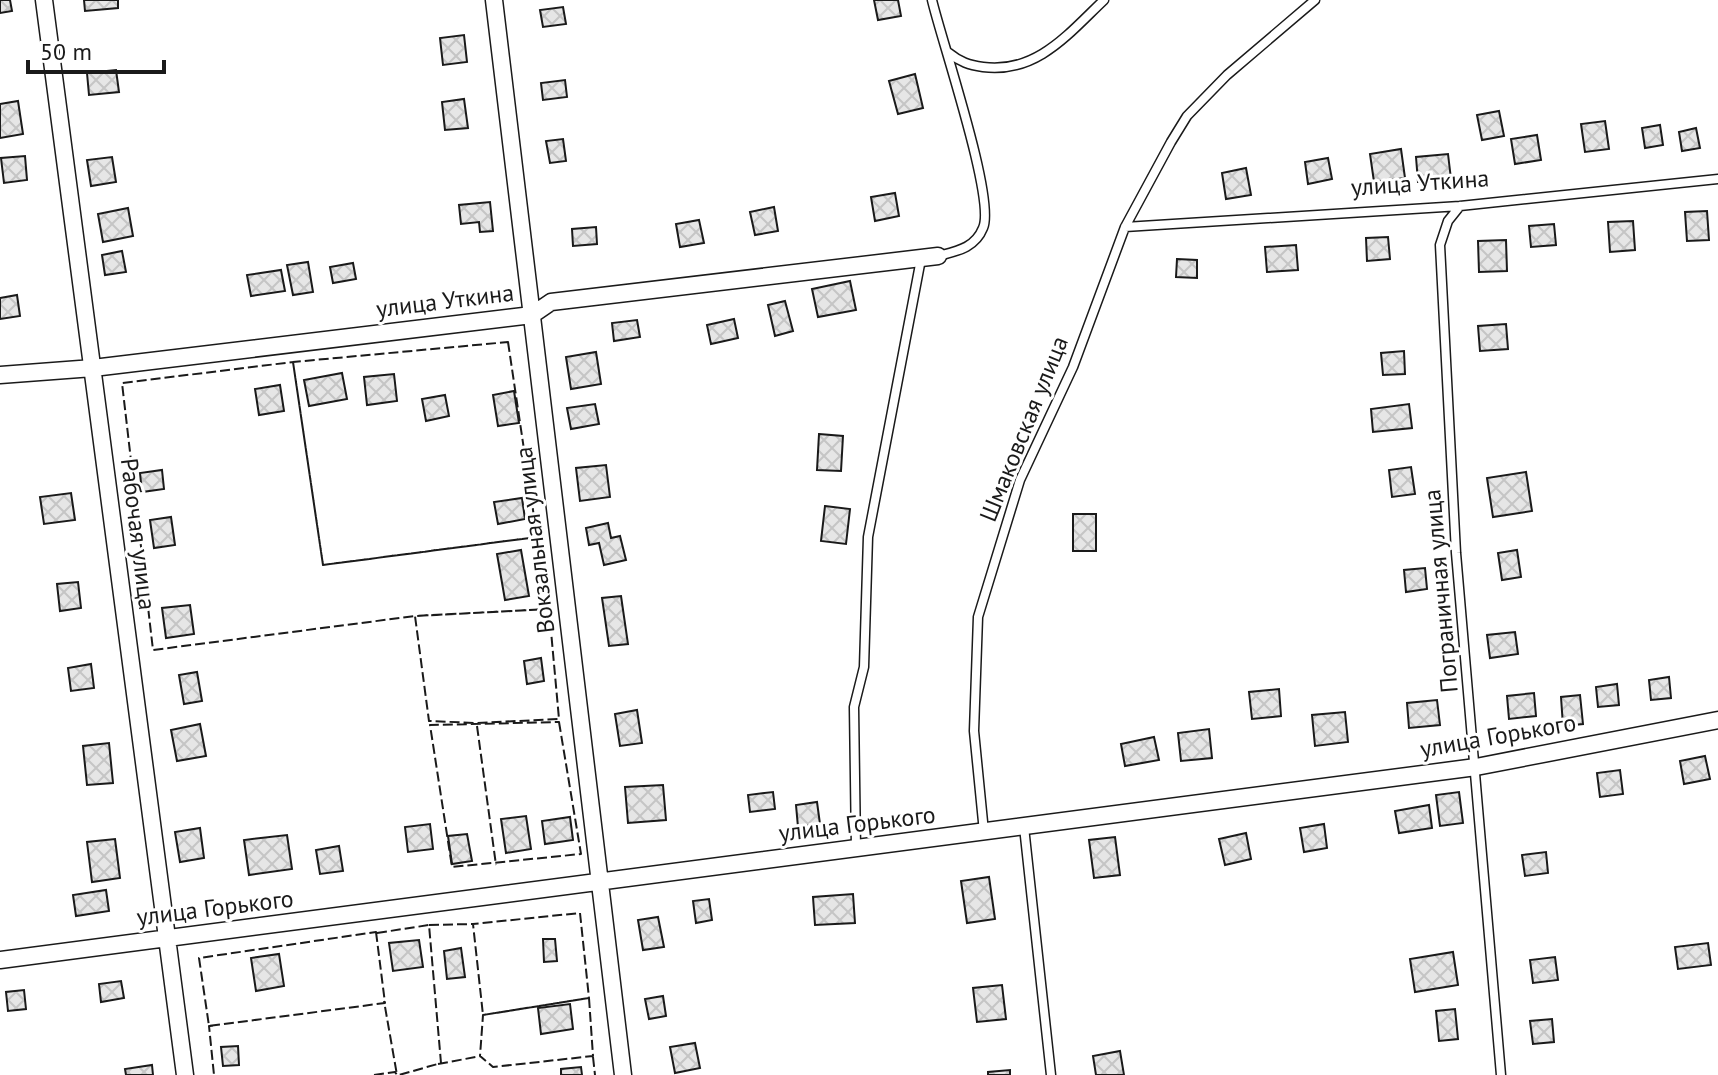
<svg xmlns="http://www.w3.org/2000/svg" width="1718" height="1075" font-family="'PT Sans',sans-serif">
<defs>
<pattern id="building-cross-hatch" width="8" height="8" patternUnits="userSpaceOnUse" patternTransform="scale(2)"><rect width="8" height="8" fill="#e6e6e6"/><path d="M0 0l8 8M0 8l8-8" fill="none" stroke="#c5c5c5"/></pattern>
</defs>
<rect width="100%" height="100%" fill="#fff"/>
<!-- building -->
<path fill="url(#building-cross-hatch)" stroke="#1a1a1a" stroke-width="2" d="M0 0H10L12 11 0 13Z
M84 0H118V8L85 11Z
M874 0H898L901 16 878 20Z
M563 7 566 24 543 27 540 10Z
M464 35 467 62 443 65 440 38Z
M116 70 119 92 89 95 87 73Z
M915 74 923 108 898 114 889 81Z
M565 80 567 97 543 100 541 83Z
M464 99 468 128 445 130 442 102Z
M18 101 23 134 0 138V104Z
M1499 111 1504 136 1482 140 1477 115Z
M1605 121 1609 149 1585 152 1581 124Z
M1660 125 1663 145 1645 148 1642 128Z
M1696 128 1700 148 1682 151 1679 132Z
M1537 135 1541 160 1515 164 1511 139Z
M563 139 566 161 550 163 546 141Z
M1401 149 1405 178 1374 182 1370 154Z
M1448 154 1451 179 1418 182 1416 157Z
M25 156 27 180 4 183 1 158Z
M112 157 116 182 91 186 87 160Z
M1328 158 1332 179 1308 184 1305 162Z
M1246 168 1251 195 1226 199 1222 173Z
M895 193 899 216 875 221 871 197Z
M490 202 493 231 480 232 479 222 461 224 459 205Z
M774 207 778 231 755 235 750 212Z
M128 208 133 236 103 242 98 214Z
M1707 211 1709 240 1687 241 1685 212Z
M699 220 704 243 680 247 676 224Z
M1633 221 1635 250 1610 252 1608 222Z
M1554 224 1556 245 1531 247 1529 226Z
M596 227 597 244 573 246 572 229Z
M1388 237 1390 259 1367 261 1366 238Z
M1506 240 1507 271 1479 272 1478 241Z
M1296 245 1298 270 1267 272 1265 247Z
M122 251 126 272 105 275 102 255Z
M1177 259 1197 260V278L1176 277Z
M308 262 313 292 293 295 287 265Z
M353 263 356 279 333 283 330 267Z
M281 270 285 291 251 296 247 275Z
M850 281 856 310 818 317 812 289Z
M17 295 20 316 0 319V298Z
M785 301 793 331 775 336 768 305Z
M734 319 738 338 711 344 707 325Z
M637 320 640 337 614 341 612 323Z
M1506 324 1508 349 1480 351 1478 326Z
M1404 351 1405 374 1383 375 1381 353Z
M596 352 601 384 571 389 566 357Z
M342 373 347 399 309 406 304 380Z
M394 374 397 401 367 405 364 377Z
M280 385 284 411 259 415 255 389Z
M514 391 519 423 498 426 493 395Z
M445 395 449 416 426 421 422 399Z
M595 404 599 424 571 429 567 408Z
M1409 404 1412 428 1373 432 1371 409Z
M819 434 843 436 841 471 817 470Z
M606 465 610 497 580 501 576 468Z
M1411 467 1415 494 1392 497 1389 470Z
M162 470 164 489 142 492 140 473Z
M1526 472 1532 511 1493 517 1487 478Z
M71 493 75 520 44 524 40 497Z
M522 498 525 519 498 524 494 502Z
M825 506 850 509 846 544 821 541Z
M1073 514H1096V551H1073Z
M171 517 175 545 154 548 150 520Z
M608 523 611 538 620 536 626 560 604 565 599 543 589 545 586 528Z
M521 550 529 596 505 600 497 554Z
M1517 550 1521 577 1502 580 1498 553Z
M1425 568 1427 589 1406 592 1404 570Z
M78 582 81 608 60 611 57 584Z
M621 596 628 644 609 646 602 598Z
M190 605 194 634 166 638 162 608Z
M1515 632 1518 654 1490 658 1487 635Z
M541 658 544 681 527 684 524 661Z
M91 664 94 688 71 691 68 668Z
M197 672 202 701 184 704 179 675Z
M1669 677 1671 698 1651 700 1649 680Z
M1617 684 1619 705 1598 707 1596 687Z
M1279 689 1281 716 1252 719 1249 692Z
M1534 693 1536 716 1509 719 1507 696Z
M1580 695 1583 724 1563 726 1561 697Z
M1437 700 1440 725 1409 728 1407 703Z
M637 710 642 743 620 746 615 714Z
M1345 712 1348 742 1315 746 1312 715Z
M200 724 206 756 177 761 171 730Z
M1209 729 1212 758 1181 761 1178 733Z
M1154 737 1159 760 1125 766 1121 744Z
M109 743 113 783 87 785 83 746Z
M1705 756 1710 779 1684 784 1680 761Z
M1620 770 1623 794 1600 797 1597 773Z
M663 785 666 820 628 823 625 787Z
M773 792 775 809 750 812 748 795Z
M1459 792 1463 823 1440 826 1436 795Z
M817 802 820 824 798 827 796 805Z
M1429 805 1432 828 1399 833 1395 811Z
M526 816 531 849 506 853 501 819Z
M570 817 573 840 545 844 542 821Z
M430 824 433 849 408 852 405 827Z
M1324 824 1327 848 1304 852 1300 828Z
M200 828 204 858 180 862 175 832Z
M1246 833 1251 859 1225 865 1219 839Z
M467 834 472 861 452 864 448 836Z
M287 835 292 869 249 875 244 840Z
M1115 837 1120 875 1094 878 1089 840Z
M115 839 120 878 92 882 87 842Z
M339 846 343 871 320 874 316 850Z
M1546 852 1548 873 1525 876 1522 855Z
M989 877 995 919 967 923 961 881Z
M106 890 109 911 76 916 73 895Z
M853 894 855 923 815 925 813 897Z
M709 899 712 920 696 923 693 901Z
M658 917 664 947 643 950 638 920Z
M543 939H555L557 961 544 962Z
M419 940 423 967 393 971 389 943Z
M1708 943 1711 965 1678 969 1675 947Z
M461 948 465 977 447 979 444 951Z
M1453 952 1458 985 1415 992 1410 959Z
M279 954 284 986 256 991 251 958Z
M1555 957 1558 980 1533 983 1530 960Z
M121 981 124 998 101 1002 99 984Z
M1002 985 1006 1019 977 1022 973 988Z
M24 990 26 1009 8 1011 6 992Z
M663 996 666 1016 649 1019 645 999Z
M570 1004 573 1029 541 1034 538 1008Z
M1455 1009 1458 1039 1439 1041 1436 1011Z
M1552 1019 1554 1042 1533 1044 1530 1021Z
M695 1043 700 1068 675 1073 670 1047Z
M238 1046 239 1065 223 1066 221 1047Z
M1120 1051 1124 1075H1096L1093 1056Z
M152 1065 153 1075H126L125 1069Z
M581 1067 582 1075H561V1069Z
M1010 1070V1075H988V1072Z"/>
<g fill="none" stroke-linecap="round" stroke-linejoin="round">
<defs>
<path id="service" d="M932 0C941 39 996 200 983 228 975 248 957 251 938 256
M949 53C960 62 969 65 983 67 1037 74 1069 33 1104 0
M1460 206 1448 221 1440 245 1456 553 1501 1075
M1125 227 1460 206 1718 179
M1024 827 1051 1075
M984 832 974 731 978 617 1020 480 1073 367 1125 227 1171 142 1187 116 1227 75 1315 0
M856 849 854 707 864 667 868 537 921 259"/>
<path id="minor" d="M44 0 185 1075
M494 0 623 1075
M0 375 93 368 532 315 551 302 938 256
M0 960 1476 767 1718 720"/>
</defs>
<!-- service casing -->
<use href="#service" stroke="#1a1a1a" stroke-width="11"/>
<!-- minor casing -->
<use href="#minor" stroke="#1a1a1a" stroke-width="19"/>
<!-- service -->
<use href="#service" stroke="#fff" stroke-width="8"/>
<!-- minor -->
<use href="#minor" stroke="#fff" stroke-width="16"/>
<!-- fence -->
<path stroke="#1a1a1a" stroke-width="2" stroke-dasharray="10 4" stroke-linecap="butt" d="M508 342 537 537 323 565 293 362Z
M293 362 323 565 537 537 549 609 415 616 153 650 122 383Z
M549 609 559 719 476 723 429 721 415 616Z
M559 722 581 854 452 867 430 725Z
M477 726 496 865
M580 913 589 998 483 1015 473 924Z
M429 925 473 924
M376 932 385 1003 209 1026 199 958Z
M377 933 429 925 441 1063 399 1075
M589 998 593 1056 493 1067 480 1056 483 1015Z
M213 1026H209L214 1075
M593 1057 595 1075
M438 1064 481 1056
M374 1075 395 1072 397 1075 384 1001"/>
</g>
<g text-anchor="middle" stroke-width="6" stroke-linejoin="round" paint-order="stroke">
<!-- street labels -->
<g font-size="24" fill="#1a1a1a" stroke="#fff">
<text transform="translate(1420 183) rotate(-4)" y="8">улица Уткина</text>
<text transform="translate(445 301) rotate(-7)" y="8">улица Уткина</text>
<text transform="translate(1024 429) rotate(-68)" y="8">Шмаковская улица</text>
<text transform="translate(138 534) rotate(83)" y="8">Рабочая улица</text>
<text transform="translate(535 540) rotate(-97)" y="8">Вокзальная улица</text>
<text transform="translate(1441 591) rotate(-95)" y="8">Пограничная улица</text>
<text transform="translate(1498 736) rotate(-10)" y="8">улица Горького</text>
<text transform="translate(857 824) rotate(-7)" y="8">улица Горького</text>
<text transform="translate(215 908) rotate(-7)" y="8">улица Горького</text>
</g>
</g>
<!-- scale -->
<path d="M28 60v12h136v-12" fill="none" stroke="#1a1a1a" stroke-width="4"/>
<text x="40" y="60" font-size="24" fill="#1a1a1a" stroke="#ffffff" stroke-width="6" paint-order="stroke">50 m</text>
</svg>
